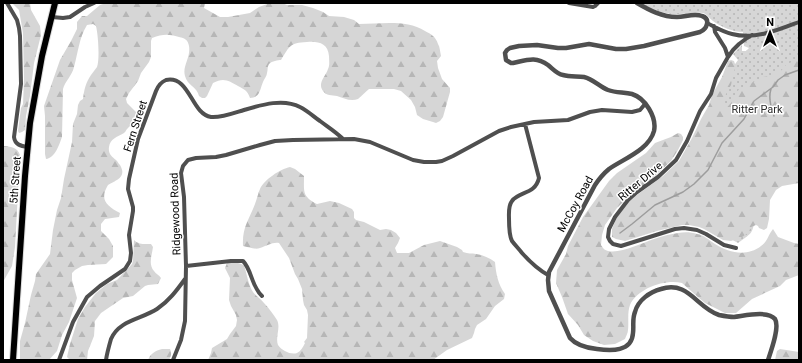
<svg xmlns="http://www.w3.org/2000/svg" width="802" height="363" font-family="Roboto,sans-serif">
<defs>
<pattern id="grass-dots" width="8" height="8" patternUnits="userSpaceOnUse"><rect width="8" height="8" fill="#d6d6d6"/><path d="M2 2h.1M6 6h.1" fill="none" stroke="#b6b6b6" stroke-width="1.8" stroke-linecap="round"/></pattern>
<pattern id="forest-firs" width="22" height="20" patternUnits="userSpaceOnUse"><rect width="22" height="20" fill="#d6d6d6"/><path d="M5 1l3.5 6h-7zM16 11l3.5 6h-7z" fill="#b6b6b6"/></pattern>
</defs>
<rect width="100%" height="100%" fill="#fff"/>
<!-- grass -->
<path fill="url(#grass-dots)" d="M641 3H799V127L754 218C754 234 750 234 738 243L696 220 681 167 721 84 738 60 733 54 742 45V51H746L749 48 744 46 743 32C733 32 721 27 713 21 709 18 707 14 703 13 695 12 688 14 680 14 665 15 654 10 641 3Z"/>
<!-- forest -->
<path fill="url(#forest-firs)" d="M12 3H30L31 10 40 26 41 35 34 63 30 96 26 116 25 130 22 132 19 133 18 131 21 108 23 104 24 80 23 33 19 10Z
M106 3H205L204 8 220 17H228L250 13 259 7 270 3H282L287 5H302L313 8 323 12 329 16 344 17 354 20 359 24C380 24 406 19 425 31 431 34 436 37 438 44 440 47 440 52 441 56L437 61 438 68 442 79 450 88V92L443 117 440 121 436 123 433 122 423 119 417 115 415 107 411 100 401 91 394 89H369C365 92 362 96 358 99 351 102 343 98 337 96 332 95 326 96 323 91 317 83 326 76 328 69 330 65 329 61 329 56 328 43 318 41 307 42 289 43 290 46 281 60 278 60 272 61 269 64 267 67 268 70 267 73 267 76 264 79 263 82 260 89 260 98 250 98 247 90 245 90 238 86 229 81 224 77 213 83L207 96 205 98H202L199 96C197 87 187 85 185 76 182 66 191 58 189 46 188 40 185 38 179 37 168 34 163 34 152 38L151 41V57L149 62 141 73 138 81 129 93 126 99 127 103 136 112C136 121 133 123 128 128 126 130 126 131 124 133 117 137 110 139 109 147 108 154 112 157 116 160 118 162 118 163 120 165 127 177 117 180 108 185 99 200 107 206 120 213L119 217 105 219 101 224V231L109 239 113 246V257L106 264 88 265 82 266 75 270 72 273V280L77 298 69 322 62 335 57 351 49 360H20V341L25 323 31 295 35 281 36 274 50 254 53 230 57 210 61 198 64 179 72 142 73 124 77 114 78 105 80 101 83 99C84 90 86 82 91 75 93 72 95 70 97 67 100 59 98 34 96 26L93 24 87 25C79 38 78 53 74 67 72 76 65 81 63 89L62 137C59 145 55 158 46 159L45 154V116L44 106 60 60 71 41 77 29V22L82 16H87L100 5Z
M799 58V183L782 186 776 190 770 200 769 219 767 228 764 230 759 228 758 226 756 225 751 227 748 233 742 237 731 241 723 240 704 229 699 227 689 225H682L657 231 625 241 616 239 612 237V229L616 219 626 204 637 195 663 176 679 161 692 138 701 119 709 105 712 95 722 77 728 61 731 60 734 61 735 64V68L731 85 726 94 725 98V106H728L731 103 739 89 763 77 771 76 777 73 780 72 786 65Z
M678 133 681 134 683 137V140L678 150 671 161 643 187 636 190 627 198 617 208 605 225 602 235 601 245C603 248 604 250 608 251 620 254 642 243 654 239 662 236 671 234 678 233 684 232 691 232 697 234 704 235 709 240 715 244 729 253 747 257 761 246 768 241 768 235 773 229L778 237 794 243 799 244V275L786 280 780 286 752 299 736 313H725L705 303 699 298 682 283C665 279 638 288 630 305 627 313 629 322 628 330 628 333 626 336 625 339L615 344 604 345 593 341 584 335 578 325 568 314 562 297 556 283 557 270 566 254 568 246 583 217 591 206 609 181 617 173 646 153 655 143 671 137Z
M3 144 4 146C12 147 17 147 20 155L15 247 12 266 3 282Z
M290 167 295 169 304 176C304 192 302 196 317 204L330 201 339 203 352 209 354 212V218L356 220 364 222 380 230 386 229 391 230 396 233 400 238 398 243 395 248 397 253H409L424 245 440 241 457 247 462 250 463 252C468 254 472 253 476 254 483 255 490 258 495 262 496 274 498 284 505 294L504 299 495 306 486 319 477 325 475 329 474 333 472 338 447 350 433 360H208L211 353 212 348 227 339 230 334 236 326 237 320 236 315 231 306 229 300 230 278 225 268 227 263H238L244 265C247 274 248 284 253 292 256 296 261 299 264 303 269 308 273 314 277 320 281 328 275 337 278 345 282 351 291 355 297 353 301 351 303 347 305 343L304 342 307 338 308 315 307 310 304 305 303 300 302 289 298 279 295 274 289 258 279 243C272 242 267 246 260 248 255 250 248 247 243 246 242 227 249 220 255 204 257 199 258 193 260 189 264 180 280 169 290 167Z
M134 240C139 245 145 244 151 244L153 247C152 255 148 264 154 271 156 274 159 275 161 278L158 284 148 285 145 286 133 296 123 298 101 313 95 321 94 336 88 351 87 360H70L67 357 70 344 78 319 85 307 96 293 107 284 117 280 132 264 133 261Z
M162 349H170C172 354 171 356 169 360H148C151 353 155 351 162 349Z
M780 349 799 352V360H775L777 351Z"/>
<g fill="none" stroke-linecap="round" stroke-linejoin="round">
<!-- stream -->
<path stroke="#9d9d9d" stroke-width="1.5" d="M771 89C768 98 771 108 774 116
M620 233 632 224 655 205 683 192 694 184 708 170 722 143 744 119 754 101 773 87 778 80 785 75 799 70"/>
<defs>
<path id="primary" d="M13 360 25 176 30 123 42 56 55 3"/>
</defs>
<!-- primary casing -->
<use href="#primary" stroke="#dbdbdb" stroke-width="8"/>
<!-- minor -->
<path stroke="#4f4f4f" stroke-width="4" d="M7 3 17 20 19 28 20 36 21 84 14 137C15 145 21 146 28 147
M569 3 593 7 595 6 598 3
M52 17 63 18 70 17 85 7 94 3
M707 23C715 27 723 32 732 34 755 40 778 30 799 22
M714 26 715 32 725 48 728 57
M525 124 539 178C535 195 519 191 512 201 508 206 509 214 509 219 509 226 509 235 512 241 515 245 519 249 522 253 530 262 537 269 548 275
M736 248 724 245 706 234 697 230 684 228 675 229 621 246 613 244 610 241 608 237 609 229 615 217 628 200 637 192 658 177 676 160 687 141 700 111 711 94 716 78 728 57 733 50 739 44 747 38 752 35
M186 266 231 261H243C252 270 251 286 262 296
M59 360 73 322 87 297 100 286 125 269 130 261 131 253 129 235 133 211V207L128 189 129 179 138 139 156 91C158 86 161 82 166 80 190 75 191 114 211 117 221 118 234 113 244 110 261 105 283 98 300 107 308 111 314 117 320 121 328 127 336 132 342 138
M106 360C107 353 109 346 111 339 119 320 142 319 157 309 169 301 177 290 185 279
M173 360 181 340 185 321 186 266 184 197 181 173 183 166 188 160 196 158 216 157 226 155 260 145 275 141 293 140 354 139 370 142 413 160 424 162H436L442 161 453 156 499 131 511 127 534 122 568 120 590 112 602 110 632 112 640 110 645 104"/>
<!-- tertiary -->
<path stroke="#4f4f4f" stroke-width="4.5" d="M637 3C649 10 662 17 677 17 685 17 694 13 702 16 711 19 707 29 700 32L644 46 626 49H616L589 44 566 48H558L537 45 519 46 510 48 507 50 505 53 506 60 511 63H513C527 60 536 56 548 65 553 69 557 74 563 75 570 77 577 76 584 77 593 79 600 87 608 90 616 93 624 92 632 94 645 98 657 117 654 131 649 150 623 159 609 169 603 174 599 179 595 185L549 272 548 280 549 291 570 338C577 346 587 348 597 349 611 351 632 352 633 333 634 326 632 319 635 312 638 300 650 292 661 289 688 280 697 308 719 315 724 316 729 317 734 317 744 316 768 310 775 319 780 327 771 351 768 360"/>
<!-- primary -->
<use href="#primary" stroke="#000" stroke-width="6"/>
</g>
<g text-anchor="middle" stroke-width="3" stroke-linejoin="round" paint-order="stroke">
<!-- park labels -->
<g font-size="11" fill="#2d2d2d" stroke="#fff">
<text x="757" y="113">Ritter Park</text>
</g>
<!-- street labels -->
<g font-size="11" fill="#000" stroke="#fff">
<text transform="translate(135 126) rotate(-72)" y="4">Fern Street</text>
<text transform="translate(15 180) rotate(-86)" y="4">5th Street</text>
<text transform="translate(640 181) rotate(-40)" y="4">Ritter Drive</text>
<text transform="translate(575 204) rotate(-61)" y="4">McCoy Road</text>
<text transform="translate(175 214) rotate(-92)" y="4">Ridgewood Road</text>
</g>
</g>
<!-- border -->
<rect width="802" height="363" fill="none" stroke="#000000" stroke-width="8"/>
<!-- north arrow -->
<g transform="translate(770 32)" stroke="#ffffff" stroke-width="3" paint-order="stroke">
<path d="M0-3L7 15L0 10L-7 15Z" fill="#000000"/>
<text y="-6" font-size="11" font-weight="bold" text-anchor="middle" fill="#000000">N</text>
</g>
</svg>
